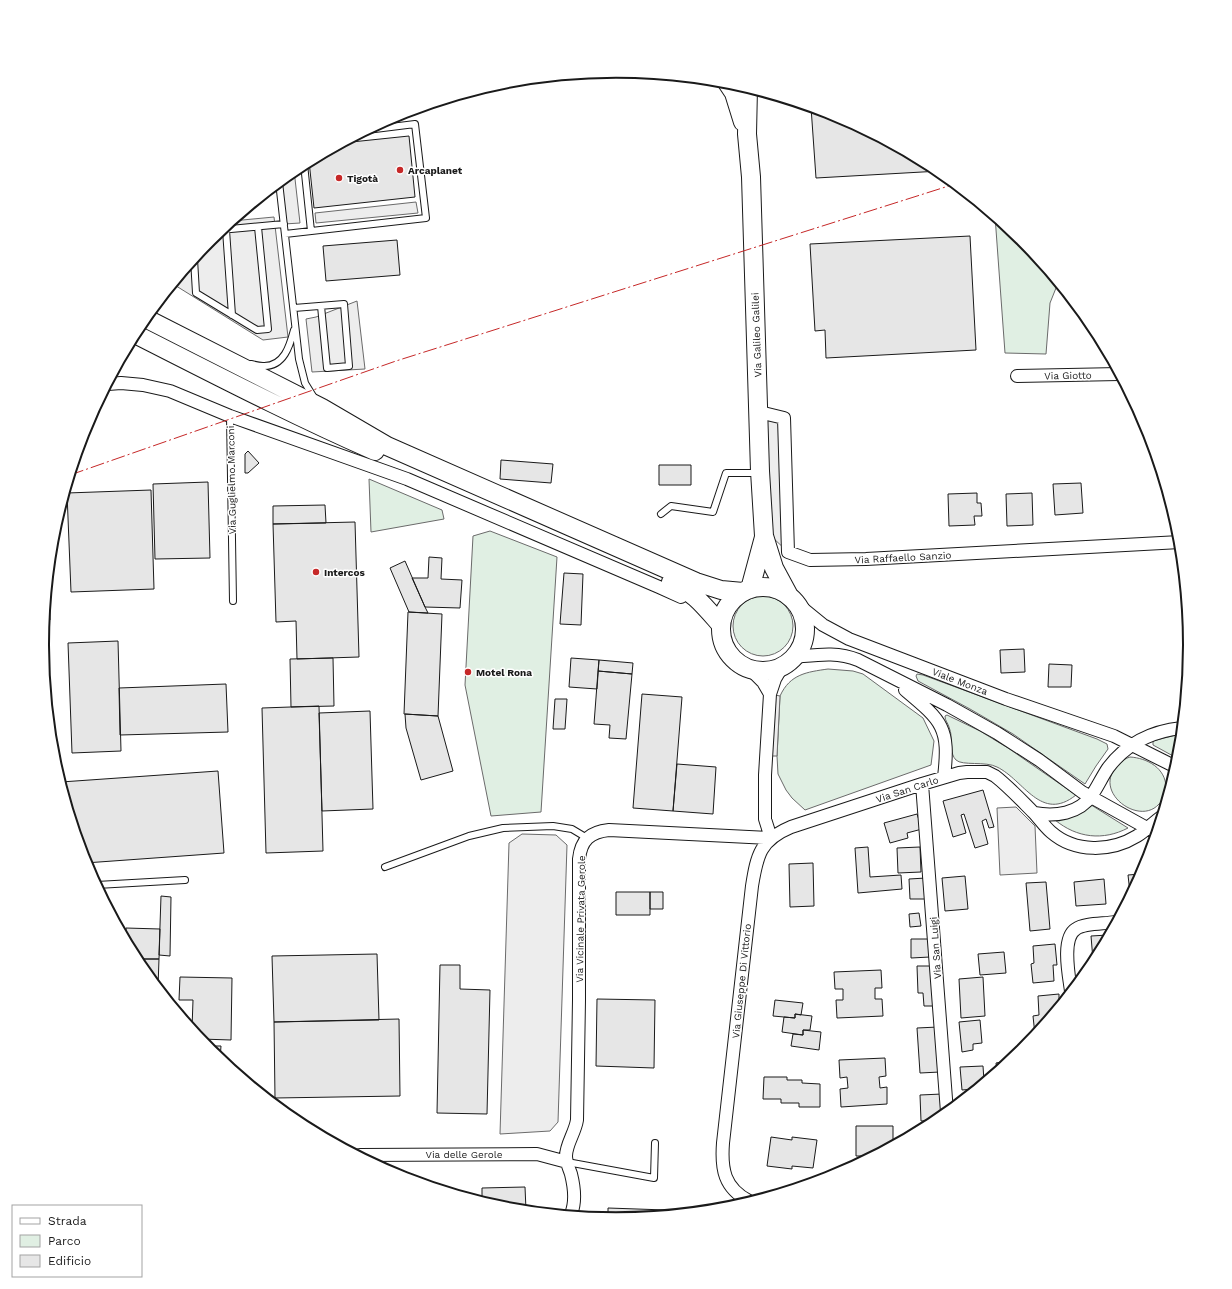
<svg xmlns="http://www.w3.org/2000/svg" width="1232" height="1289" font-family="'Work Sans',sans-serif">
<rect width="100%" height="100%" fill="#fff"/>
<!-- green -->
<path fill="#e0efe3" stroke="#6a6a6a" d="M995 216 1022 239 1058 283 1050 303 1046 354 1005 353Z
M369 479 442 510 444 519 371 532Z
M490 531 557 557 541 812 491 816 465 685 473 536Z
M733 626a30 30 0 1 1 60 0a30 30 0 1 1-60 0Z
M828 669 853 671 863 674 923 718 934 741 931 765 805 810 792 798 786 790 778 774 777 756 780 696C790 674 807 672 828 669Z
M917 674 923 675 1097 739 1107 744 1108 749 1096 766 1085 784 1013 734 970 709 918 681 916 676Z
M947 715 980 731 1008 748 1076 795C1041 823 1024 780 997 767 986 761 962 766 956 760 950 754 952 744 951 736 951 733 950 730 949 727 948 723 945 721 945 716Z
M1176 735H1181L1179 752 1175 757 1153 745V741Z
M1130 757C1147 758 1166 768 1166 788 1166 794 1164 800 1159 804 1139 827 1091 791 1118 765 1122 761 1124 759 1130 757Z
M1088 803 1128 828C1103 841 1077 838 1055 820L1062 818Z"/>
<!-- parking -->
<path fill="#ededed" stroke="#6a6a6a" d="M294 170 300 223 284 224 279 182Z
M416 202 418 213 316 223 315 213Z
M274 217 288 337 263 340 173 284 210 238 232 221Z
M357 301 365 369 312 372 306 319 316 317Z
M765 417 784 418 788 552 771 536Z
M770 694 780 696 777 756H767Z
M1016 807 1035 826 1037 873 1000 875 997 808Z
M522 834 556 835 567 845 558 1122 550 1131 500 1134 509 843Z"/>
<!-- building -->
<path fill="#e6e6e6" stroke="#1a1a1a" d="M811 107 836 114 935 167 940 171 816 178Z
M409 136 415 197 314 208 309 161 342 143Z
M970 236 976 350 826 358 825 330 815 331 810 244Z
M397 240 400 275 326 281 323 246Z
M248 451 259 463 248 473H245V454Z
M501 460 553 464 551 483 500 479Z
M659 465H691V485H659Z
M208 482 210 558 155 559 153 484Z
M1081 483 1083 513 1055 515 1053 484Z
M151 490 154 589 71 592 67 493Z
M977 493V503H981L982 516H974L975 525 949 526 948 494Z
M1032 493 1033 525 1007 526 1006 494Z
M325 505 326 523 273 524V506Z
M355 522 359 657 297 659 296 621 276 622 273 524Z
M429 557 442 558 441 579 462 580 460 608 425 607 412 578H428Z
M405 561 425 607 428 613 409 612 390 568Z
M564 573 583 574 581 625 560 624Z
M48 579 50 620H44Z
M408 612 442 614 438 716 404 714Z
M118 641 121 751 72 753 68 643Z
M1024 649 1025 672 1001 673 1000 650Z
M333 658 334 706 291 707 290 659Z
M571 658 599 660 597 689 569 687Z
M599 660 633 663 632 674 598 671Z
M1049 664 1072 665 1071 687H1048Z
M598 671 632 674 626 739 609 738 610 725 594 724Z
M226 684 228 732 120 735 119 688Z
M642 694 682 697 673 811 633 808Z
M555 699H567L565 729H553Z
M319 706 323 851 266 853 262 708Z
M370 711 373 809 322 811 319 713Z
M405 714 438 716 453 771 421 780 406 728Z
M677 764 716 767 713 814 673 811Z
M218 771 224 853 85 863 61 782Z
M983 790 994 827 989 828 986 819 982 821 988 844 975 848 964 814 961 815 966 833 953 837 943 801Z
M917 814 922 829 907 833 908 838 890 843 884 823Z
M868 847 870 877 901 875 902 889 858 893 855 848Z
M920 847 921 872 898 873 897 848Z
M813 863 814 906 790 907 789 864Z
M1141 874 1131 893H1130L1128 875Z
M965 876 968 909 945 911 942 878Z
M926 878 927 899H910L909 879Z
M1104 879 1106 904 1076 906 1074 882Z
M1046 882 1050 929 1030 931 1026 883Z
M616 892H650V915H616Z
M650 892H663V909H650Z
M161 896 171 897 170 956 159 955Z
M919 913 921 926 910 927 909 914Z
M126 928 160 929 159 959H136L126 939Z
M1108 935 1095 960H1093L1091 936Z
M911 939H929L930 957 911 958Z
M1055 944 1057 965H1053L1054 981 1033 983 1031 964 1034 963 1033 946Z
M1004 952 1006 973 980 975 978 954Z
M377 954 379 1020 274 1022 272 956Z
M136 959H159L158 987 139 963Z
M440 965H460V989L490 990 487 1114 437 1113Z
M917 966H934L936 1006H924L923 993H918Z
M881 970 882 988H875V999H882L883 1016 837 1018 836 1000H843V989H835L834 972Z
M180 977 232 978 231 1040 201 1039 192 1029 193 1000H179Z
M983 977 985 1016 961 1018 959 979Z
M1059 994V1005L1035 1035 1033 1016 1039 1015 1038 996Z
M597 999 655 1000 654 1068 596 1066Z
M775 1000 803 1003 801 1015 795 1014V1018L773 1016Z
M795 1014 812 1016 810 1030H803V1035L782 1032 784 1017 795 1018Z
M399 1019 400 1096 275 1098 274 1022Z
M980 1020 982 1043 973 1044V1050L962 1052 959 1022Z
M938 1027 940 1072 920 1073 917 1028Z
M803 1030 821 1032 819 1050 791 1046 793 1034 803 1035Z
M207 1046H221L220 1059 210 1050Z
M885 1058 886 1076 879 1077 880 1088 887 1087V1104L841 1107 840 1089 848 1088 847 1077 840 1078 839 1060Z
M1006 1061V1063L997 1071 996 1063Z
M983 1066 984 1081 974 1089 962 1090 960 1067Z
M764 1077H787V1080H802V1083L820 1084V1107H799V1103H781V1099H763Z
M942 1094 943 1115 937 1120 921 1121 920 1095Z
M856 1126H893V1144L871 1156H856Z
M771 1137 792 1140V1137L817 1140 813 1168 792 1166V1169L767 1166Z
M525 1187 526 1210 504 1207 482 1201V1188Z
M608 1208 695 1211 616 1218H608Z"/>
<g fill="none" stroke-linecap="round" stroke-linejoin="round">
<defs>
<path id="lane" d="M304 164 311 231
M279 182 299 359 305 383 313 396
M220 230 284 224
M226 230 232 315
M285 234 426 218 415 124 367 130
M194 259 196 293 257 330 268 329 258 227
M294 308 344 304 349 366 327 368 321 306
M251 364C255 365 259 366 263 366 284 367 290 345 294 330
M230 416 233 601
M661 514 671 506 713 512 726 473H759
M385 867 469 836 503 828 553 826 572 829 587 838
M97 885 185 880
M567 1162 654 1178 655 1143"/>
<path id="street" d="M1017 376 1119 374
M108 384 121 383 143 385 170 391 230 416 407 479 659 587 681 597
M759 412 784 418 788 552 810 560 866 559 1180 542
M796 603 823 625 849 639 1006 699 1114 736 1176 767
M794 657C816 655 837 651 858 660L947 705 997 733 1039 760 1082 792 1147 828 1156 831
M750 669 763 682 770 694
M905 690C942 721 950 727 944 777
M922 784 947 1112
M1034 813C1055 817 1079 814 1092 795 1098 786 1102 777 1108 768 1126 744 1152 731 1182 728
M771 838 765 819V775L770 694 775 679 782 667
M1071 991C1069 976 1061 938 1076 929 1084 923 1105 924 1115 922
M360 1155 537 1154 567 1162
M749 1201C724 1188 721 1169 723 1143L752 886C757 855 760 840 791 827L922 784 959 773 967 772H987L995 776C1008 786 1021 800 1033 812 1039 818 1044 826 1051 832 1075 853 1111 852 1137 836 1145 831 1153 823 1161 817
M571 1214C576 1202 574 1186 571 1174 569 1168 566 1162 566 1156 566 1144 575 1133 577 1120L579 1000V859C581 840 590 832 609 830L771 838"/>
<path id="secondary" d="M726 81 734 93 743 122
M748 88 747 134 751 177 760 471 764 536 774 568 788 594
M145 318 322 408 387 446 696 582 721 590 743 592
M135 334C214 374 293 415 375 451
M671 582C694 592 705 607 721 625
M721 629a42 42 0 1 1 84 0a42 42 0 1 1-84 0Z
M750 589 764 537"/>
</defs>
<!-- lane casing -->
<use href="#lane" stroke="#1a1a1a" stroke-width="8"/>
<!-- street casing -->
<use href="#street" stroke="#1a1a1a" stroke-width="14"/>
<!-- secondary casing -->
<use href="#secondary" stroke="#1a1a1a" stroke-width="20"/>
<!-- lane -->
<use href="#lane" stroke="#fff" stroke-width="6"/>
<!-- street -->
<use href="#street" stroke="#fff" stroke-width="12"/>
<!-- secondary -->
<use href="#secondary" stroke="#fff" stroke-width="18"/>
<!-- power -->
<path stroke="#c62828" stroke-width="1" stroke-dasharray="14 3 2 3" stroke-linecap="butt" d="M70 475 396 361 955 184"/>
</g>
<!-- markers -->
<g fill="#c62828" stroke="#fff" stroke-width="1.5">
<circle cx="400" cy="170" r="4"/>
<circle cx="339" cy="178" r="4"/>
<circle cx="316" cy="572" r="4"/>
<circle cx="468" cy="672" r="4"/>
</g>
<g text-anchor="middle" stroke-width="3" stroke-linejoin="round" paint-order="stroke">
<!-- poi labels -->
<g font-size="10" font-weight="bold" fill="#1a1a1a" stroke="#fff" text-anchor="start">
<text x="408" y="174">Arcaplanet</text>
<text x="347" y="182">Tigotà</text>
<text x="324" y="576">Intercos</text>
<text x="476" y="676">Motel Rona</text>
</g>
<!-- street labels -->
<g font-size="10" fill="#1a1a1a" stroke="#fff">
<text transform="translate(756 335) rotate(-92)" y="4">Via Galileo Galilei</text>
<text transform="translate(1068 375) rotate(-1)" y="4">Via Giotto</text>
<text transform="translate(231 480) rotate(-91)" y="4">Via Guglielmo Marconi</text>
<text transform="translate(903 557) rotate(-3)" y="4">Via Raffaello Sanzio</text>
<text transform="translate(960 681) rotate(21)" y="4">Viale Monza</text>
<text transform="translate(907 789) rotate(-18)" y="4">Via San Carlo</text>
<text transform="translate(580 919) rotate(-89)" y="4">Via Vicinale Privata Gerole</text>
<text transform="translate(935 948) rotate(-94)" y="4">Via San Luigi</text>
<text transform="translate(741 981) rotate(-84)" y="4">Via Giuseppe Di Vittorio</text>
<text x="464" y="1158">Via delle Gerole</text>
</g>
</g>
<!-- crop -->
<path d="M0 0H1232V1289H0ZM49 645a567 567 0 1 1 1134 0a567 567 0 1 1-1134 0Z" fill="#fff" fill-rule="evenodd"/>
<path fill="none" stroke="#1a1a1a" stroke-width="2" d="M49 645a567 567 0 1 1 1134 0a567 567 0 1 1-1134 0Z"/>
<!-- legend -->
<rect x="12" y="1205" width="130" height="72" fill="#ffffff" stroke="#a3a3a3"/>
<rect x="20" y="1218" width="20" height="6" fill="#ffffff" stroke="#a3a3a3"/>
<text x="48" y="1225" font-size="12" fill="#1a1a1a">Strada</text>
<rect x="20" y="1235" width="20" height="12" fill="#e0efe3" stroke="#a3a3a3"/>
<text x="48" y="1245" font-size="12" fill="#1a1a1a">Parco</text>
<rect x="20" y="1255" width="20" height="12" fill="#e6e6e6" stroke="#a3a3a3"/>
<text x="48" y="1265" font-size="12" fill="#1a1a1a">Edificio</text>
</svg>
